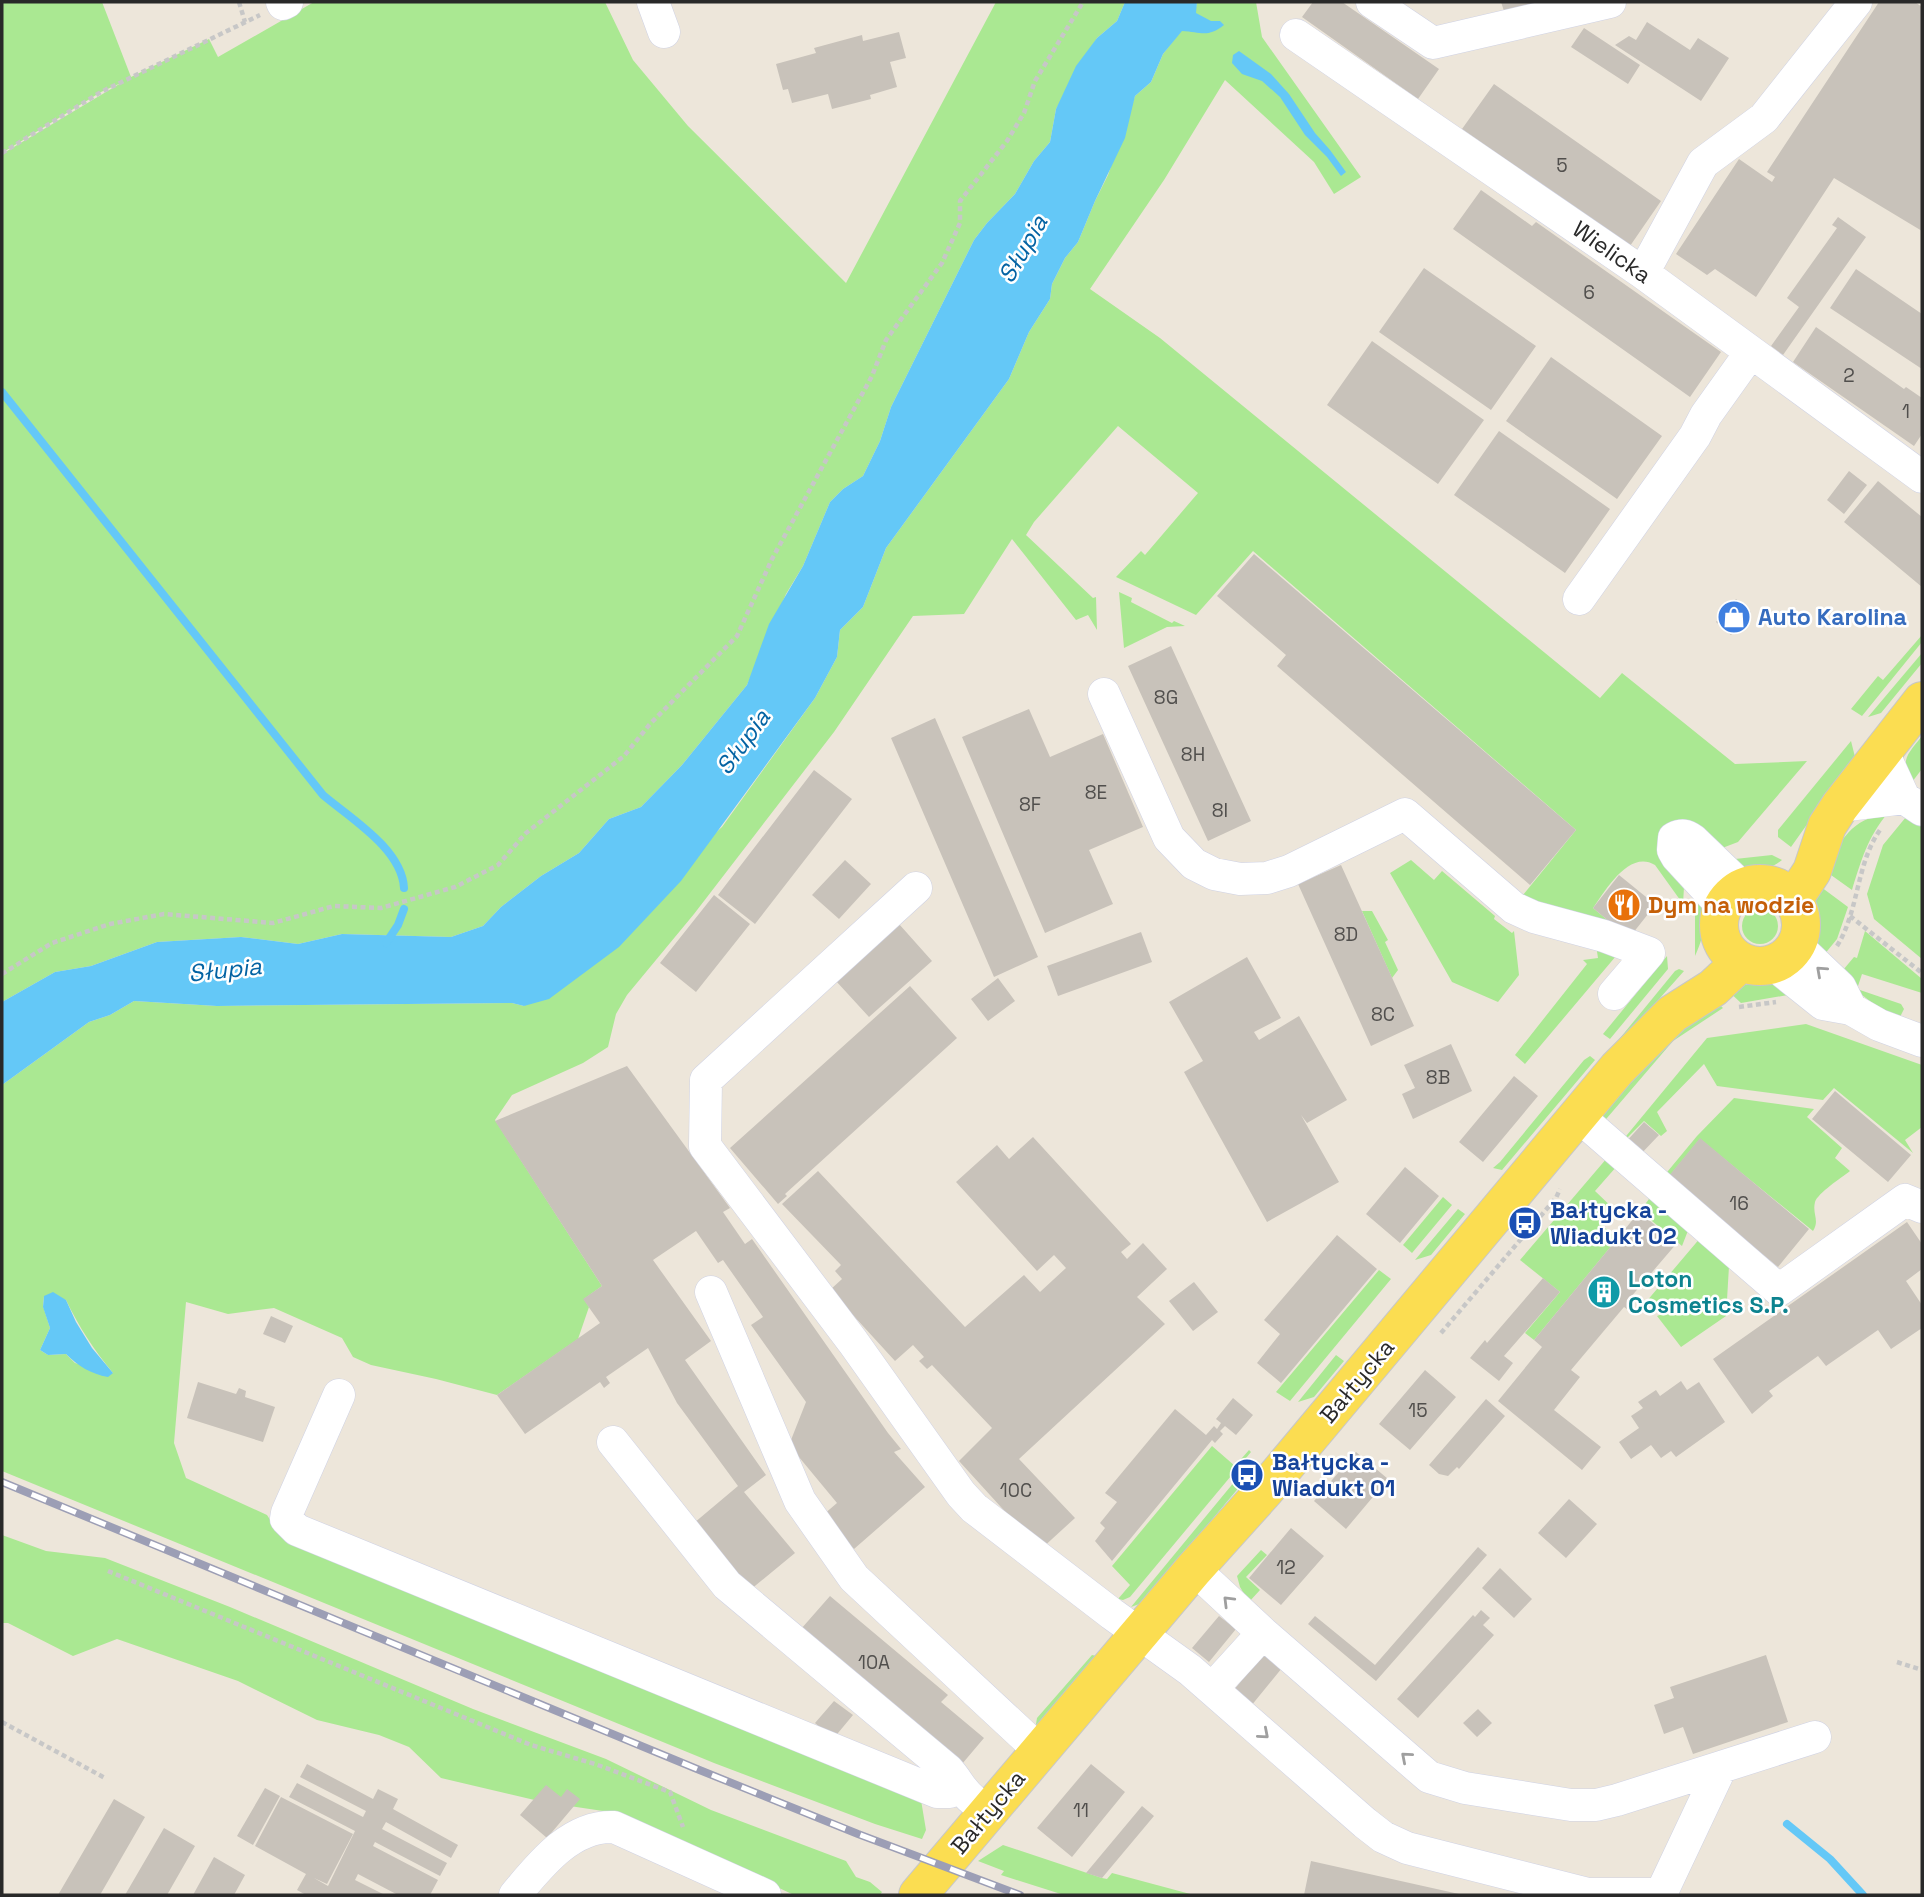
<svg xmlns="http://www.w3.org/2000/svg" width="1924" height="1897" font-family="'Space Grotesk',sans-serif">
<rect width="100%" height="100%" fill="#ede6da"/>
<!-- green -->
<path fill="#aae892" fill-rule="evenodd" d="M2 2H102L131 77 209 39 218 57 314 2H605L633 60 688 126 846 283 996 2H1125L1117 21 1097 38 1056 109 1050 142 1034 161 1015 194 987 223 974 240 891 407 880 441 863 476 843 489 830 502 803 566 786 594 747 685 682 765 641 807 609 819 579 853 541 876 501 907 483 926 451 937 342 934 298 944 241 937 157 942 91 966 55 972 2 1002V154L121 83 101 92 2 153Z
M1197 2H1256L1262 37 1361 177 1334 194 1314 162 1225 80 1164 180 1090 289 1160 338 1600 698 1622 673 1735 764 1807 761 1738 842 1717 850 1684 887 1683 904 1655 865C1629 849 1605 891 1593 908L1624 934 1589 923 1523 895 1576 830 1253 551 1196 615 1116 577 1141 551 1145 555 1198 493 1118 426 1034 522 1026 535 1093 598 1096 597 1097 630 1088 615 1076 620 1012 539 964 614 913 616 834 732 694 914 627 995 616 1014 608 1047 583 1063 512 1095 495 1120 602 1286 584 1299 589 1307 578 1339 497 1395 436 1379 371 1365 353 1357 342 1338 274 1308 228 1314 186 1302 174 1443 186 1478 267 1515 276 1529 919 1788 926 1830 922 1839 875 1824 714 1763 2 1471V1085L89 1022 110 1015 134 1001 217 1006 512 1003 524 1006 722 827 815 698 837 657 840 630 863 607 886 548 1009 379 1029 332 1050 299 1052 284 1065 258 1078 242 1095 201 1108 175 1135 96 1151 82 1163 54 1195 13ZM44 1296 66 1300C79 1327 94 1350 113 1373L75 1363 66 1354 48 1355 40 1350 50 1328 43 1306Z
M1119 592 1132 598 1131 602 1172 623 1174 621 1185 626 1167 627 1124 648Z
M1922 635V642L1862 716 1851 709 1878 676 1883 680Z
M1922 653V663L1881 713 1868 717Z
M1922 736V769L1912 782C1899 760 1908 754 1922 736Z
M1851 741 1855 757 1791 847 1778 837V830Z
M1888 813C1868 836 1861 861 1852 890L1824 870C1843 839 1849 820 1888 813Z
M1906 817 1922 825V959L1874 919 1867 894 1883 845Z
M1772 855 1782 860C1769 871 1755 871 1738 869L1735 859Z
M1411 860 1434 880 1442 871 1495 916 1494 919 1512 933 1514 931 1519 975 1498 1002 1452 982 1390 873Z
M1817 884 1848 907 1837 939 1819 961C1806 929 1808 917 1817 884Z
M1695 900 1703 903C1707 923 1703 938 1695 956Z
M1742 926a18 18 0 1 1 36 0a18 18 0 1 1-36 0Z
M1362 911H1372L1388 940 1385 942 1398 970 1392 978Z
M1865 931 1922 979V993L1862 974 1857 989 1901 1004 1904 1009 1900 1017H1890L1838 976 1854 957 1857 958Z
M1596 945 1616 956 1525 1064 1515 1055 1587 964 1583 960 1598 958Z
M1667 956 1668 969 1610 1039 1603 1034Z
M1679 969 1684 971 1660 998 1625 1044 1616 1043 1675 971Z
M1764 982H1772L1788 995 1741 1003 1725 988Z
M1714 999 1723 1008 1673 1041 1601 1125 1598 1123 1623 1084Z
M1806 1024 1922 1065V1127L1905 1140 1913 1153 1834 1088 1823 1100 1717 1086 1704 1064 1657 1112 1667 1131 1661 1136 1644 1121 1623 1142 1622 1141 1707 1038Z
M1590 1056 1595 1060 1502 1170 1493 1168 1500 1162 1584 1060Z
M1734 1098 1814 1109 1807 1117 1842 1148 1835 1158 1850 1171C1841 1178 1818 1193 1815 1202 1812 1214 1820 1220 1813 1231L1700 1139 1666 1180 1663 1177 1697 1136Z
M1607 1158 1617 1166 1595 1191 1617 1212 1603 1226 1617 1239 1534 1340 1525 1333 1560 1292 1520 1260Z
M1652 1195 1689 1228 1682 1246 1640 1211Z
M1443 1197 1452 1205 1412 1253 1403 1245Z
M1458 1209 1465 1214 1431 1255 1415 1260Z
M1701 1237 1729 1266 1727 1300 1646 1305V1302Z
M1379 1270 1391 1279 1290 1401 1276 1392Z
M1727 1310 1726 1316 1681 1347 1657 1316 1662 1314Z
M1336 1355 1344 1361 1314 1397 1298 1402Z
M1212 1446 1235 1466 1249 1450 1251 1452 1130 1597 1123 1600 1118 1599 1130 1585 1112 1566Z
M1235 1481 1241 1485 1142 1603 1131 1607Z
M2 1535 46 1551 105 1558 230 1607 473 1709 606 1759 711 1810 846 1861 856 1877 870 1882 882 1892 880 1895H794L709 1855 603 1811 543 1802 441 1778 409 1747 379 1735 317 1720 238 1681 117 1639 73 1656 8 1623H2Z
M1261 1550 1267 1555 1246 1577 1260 1590 1249 1602 1240 1587 1237 1576Z
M1092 1655 1097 1656 1040 1725 1036 1724 1037 1718Z
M1003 1845 1102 1878 1107 1879 1112 1873 1194 1895H1064L1001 1875 1004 1871 978 1861Z"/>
<!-- water -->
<path fill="#64c8f7" d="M1125 2H1197L1196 13 1211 21H1220L1224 25C1208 38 1201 32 1182 31L1163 54 1151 82 1135 96 1125 138 1095 201 1078 242 1065 258 1052 284 1050 299 1029 332 1009 379 886 548 863 607 840 630 837 657 815 698 681 881 619 947 549 999 524 1006 512 1003 217 1006 134 1001 110 1015 89 1022 2 1085V1002L55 972 91 966 157 942 241 937 298 944 342 934 451 937 483 926 501 907 541 876 579 853 609 819 641 807 682 765 747 685 769 624 803 566 830 502 843 489 863 476 880 441 891 407 974 240 987 223 1015 194 1034 161 1050 142 1056 109 1076 66 1097 38 1117 21Z
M1239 51 1271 74 1289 94 1315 133 1330 150 1346 172 1341 176 1327 157 1305 135 1280 97 1262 81 1242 74 1232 63 1233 55Z
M53 1292 66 1300 76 1322 92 1348 113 1373 108 1377C91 1374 78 1366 66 1354L48 1355 40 1350 50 1328 43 1307 44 1296Z"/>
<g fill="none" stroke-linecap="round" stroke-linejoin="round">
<!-- stream -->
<path stroke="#64c8f7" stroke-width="8" d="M2 392 323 795C350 818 402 849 404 888
M386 943 398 925 404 909
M1787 1824 1830 1859 1863 1895"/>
</g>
<!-- building -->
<path fill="#c8c2ba" d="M1313 2H1342L1439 69 1418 99 1302 17Z
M1501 2H1548L1505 14Z
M1879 2H1915L1922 7V231L1834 178 1756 297 1715 269 1707 275 1676 254 1739 159 1772 182 1775 177 1767 172Z
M1647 22 1690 50 1698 38 1729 58 1701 101 1615 45 1629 36 1636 40Z
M1584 28 1640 65 1628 84 1571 47Z
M899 32 906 58 890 62 897 87 870 95 871 99 832 109 828 94 792 103 788 89 783 90 776 64 816 53 814 48 862 35 863 41Z
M1494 84 1661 201 1630 246 1462 129Z
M1481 190 1532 226 1536 222 1721 352 1690 397 1453 229Z
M1838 217 1866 237 1783 355 1771 346 1799 307 1787 298 1837 228 1832 225Z
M1424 268 1536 346 1491 410 1379 332Z
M1856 269 1922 314V369L1830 308Z
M1816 327 1904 389 1906 387 1922 398V434L1914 446 1793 362Z
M1372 341 1484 420 1438 484 1327 405Z
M1551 357 1662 436 1617 499 1506 421Z
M1499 431 1610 509 1565 573 1454 495Z
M1849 471 1867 485 1844 514 1827 500Z
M1878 481 1922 517V587L1844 522Z
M1254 554 1576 830 1530 885 1277 666 1286 655 1217 596Z
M1736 599 1751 612 1731 635 1716 622Z
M1171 646 1251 821 1208 841 1128 666Z
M1029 709 1050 757 1103 734 1143 827 1089 850 1113 904 1045 933 962 737Z
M935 718 1038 957 994 977 891 738Z
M814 770 852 799 755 924 718 895Z
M845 860 871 884 839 919 812 895Z
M1341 865 1414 1026 1371 1046 1298 884Z
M1619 875 1651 901 1652 909 1633 933 1624 934 1593 908Z
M714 895 750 924 696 992 660 963Z
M899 924 932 961 869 1017 836 981Z
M1141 932 1152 962 1058 996 1047 966Z
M1247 957 1281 1018 1254 1032 1259 1040 1299 1016 1347 1100 1307 1123 1301 1115 1339 1182 1267 1222 1184 1072 1203 1061 1169 1002Z
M998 978 1015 1001 988 1021 971 999Z
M910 986 957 1038 785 1194 787 1196 778 1204 730 1148Z
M1451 1044 1472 1091 1413 1119 1402 1094 1415 1088 1404 1065Z
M627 1066 730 1208 723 1212 745 1244 752 1239 888 1433 901 1449 894 1452 925 1487 854 1549 823 1515 837 1503 789 1445 806 1402 751 1325 763 1317 723 1260 718 1263 696 1231 653 1260 711 1341 685 1360 766 1475 744 1492 795 1553 750 1590 694 1523 738 1486 677 1403 648 1348 606 1377 610 1383 604 1388 600 1382 525 1434 497 1395 600 1323 583 1299 602 1286 495 1121Z
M1514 1076 1538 1096 1483 1162 1459 1142Z
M1835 1091 1911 1155 1888 1182 1812 1119Z
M1644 1122 1659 1135 1639 1156 1624 1144Z
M1033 1137 1131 1244 1121 1252 1127 1259 1143 1243 1167 1269 1137 1297 1165 1324 1019 1459 1075 1518 1040 1550 959 1461 992 1428 932 1365 927 1369 919 1361 924 1357 913 1345 895 1361 830 1290 842 1279 835 1271 841 1265 782 1204 818 1171 965 1327 1024 1275 1040 1292 1066 1268 1054 1255 1037 1271 956 1182 997 1145 1009 1159Z
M1700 1138 1809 1229 1778 1267 1668 1177Z
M1405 1167 1439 1196 1400 1243 1366 1214Z
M1639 1212 1677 1243 1630 1298 1634 1301 1627 1309 1624 1307 1571 1370 1580 1377 1554 1410 1601 1447 1582 1470 1498 1401 1542 1347 1534 1340Z
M1907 1222 1922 1244V1269L1906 1281 1922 1305V1328L1891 1349 1878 1330 1826 1366 1818 1356 1769 1391 1773 1396 1752 1414 1713 1359Z
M1337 1235 1377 1269 1281 1383 1257 1363 1280 1334 1264 1320Z
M1543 1278 1560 1292 1504 1356 1513 1363 1499 1381 1470 1358 1485 1340 1487 1343Z
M1194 1282 1218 1312 1193 1331 1169 1301Z
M271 1316 293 1326 285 1343 263 1334Z
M1425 1370 1456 1397 1410 1450 1379 1424Z
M1681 1381 1687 1390 1699 1382 1725 1422 1676 1457 1671 1451 1661 1458 1651 1445 1631 1459 1619 1442 1639 1428 1631 1416 1643 1408 1638 1402 1656 1390 1660 1396Z
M198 1382 236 1394 239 1388 246 1391 245 1397 275 1407 263 1442 187 1418Z
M1233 1398 1253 1415 1236 1435 1225 1426 1220 1431 1223 1434 1215 1443 1212 1440 1112 1561 1095 1541 1105 1528 1100 1523 1117 1502 1105 1493 1175 1409 1206 1435 1214 1426 1217 1429 1221 1423 1216 1419Z
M1486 1399 1505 1416 1459 1469 1457 1467 1448 1476 1439 1474 1429 1465Z
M1356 1452 1388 1479 1346 1529 1314 1501Z
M1569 1499 1597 1524 1566 1558 1538 1533Z
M1291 1528 1324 1556 1281 1605 1249 1578Z
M1478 1547 1487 1555 1376 1681 1308 1624 1315 1616 1375 1665Z
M1500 1568 1532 1599 1514 1618 1482 1588Z
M830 1596 948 1695 941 1702 984 1738 962 1764 801 1629Z
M1481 1610 1490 1618 1483 1625 1494 1635 1418 1718 1397 1699 1473 1615 1475 1617Z
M1219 1616 1236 1629 1209 1662 1192 1648Z
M1264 1653 1282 1668 1251 1706 1233 1691Z
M1766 1655 1788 1722 1693 1754 1683 1727 1664 1734 1654 1705 1674 1698 1670 1687Z
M834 1701 853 1715 833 1739 815 1723Z
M1478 1709 1492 1723 1477 1737 1463 1723Z
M307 1764 373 1799 378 1789 398 1799 393 1809 458 1845 451 1858 386 1822 382 1829 447 1863 440 1876 375 1842 373 1846 438 1880 430 1895H398L358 1874 355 1880 385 1895H306L297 1890 306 1874 255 1846 281 1797 353 1834 327 1884 314 1878 328 1886 355 1831 289 1797 297 1783 363 1817 366 1811 300 1777Z
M1091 1764 1125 1792 1072 1857 1037 1828Z
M546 1785 561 1797 567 1789 580 1799 547 1838 520 1815Z
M265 1788 280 1796 253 1845 237 1836Z
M114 1799 145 1817 100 1895H58Z
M1142 1806 1154 1816 1102 1878 1086 1873Z
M164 1828 195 1846 167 1895H125Z
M214 1857 245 1875 234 1895H193Z
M1311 1861 1459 1894V1895H1304Z"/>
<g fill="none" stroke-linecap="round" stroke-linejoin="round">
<defs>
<path id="minor" d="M282 2 283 4 287 2
M653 2 664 32
M1372 2 1433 43 1610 2
M1296 35 1643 273 1922 477
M1643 273 1703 163 1764 118 1856 2
M1579 599 1695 436 1706 415 1751 352
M1104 694 1169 838 1194 864 1214 874 1240 879 1267 878 1289 871 1405 814 1514 908 1534 917 1604 936 1649 953 1614 994
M1882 750 1904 798 1922 810
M1840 806 1904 798
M916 888 706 1080 705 1146 853 1342 961 1494 974 1508 1112 1614 1190 1670 1365 1823 1383 1837 1407 1848 1588 1894H1661L1721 1767 1815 1737
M1723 907 1677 857 1673 850 1674 838C1682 834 1686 835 1693 840L1743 888
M1773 964 1823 1004 1851 1009 1840 987 1796 945
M1851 1009 1879 1025 1922 1041
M1577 1115 1779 1290 1905 1200 1922 1207
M711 1292 800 1501 854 1578 1040 1751
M339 1395 287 1513 286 1519 297 1530 937 1792H950L959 1788
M613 1442 727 1585 948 1770C959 1782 960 1790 974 1801
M1194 1569 1263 1633 1429 1777 1465 1788 1571 1805H1596L1617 1800 1721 1767
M1212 1689 1263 1633
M515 1895C540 1865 571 1825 614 1827L765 1895"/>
<path id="major" d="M1719 925a41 41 0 1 1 82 0a41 41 0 1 1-82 0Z
M1793 900 1812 871 1827 826 1840 806 1922 701
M918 1895 1194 1569 1265 1490 1617 1069 1672 1014 1713 988 1741 962"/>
</defs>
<!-- minor casing -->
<use href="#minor" stroke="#cfd2e4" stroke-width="33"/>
<!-- major casing -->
<use href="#major" stroke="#c7c7c7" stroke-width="40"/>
<!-- path -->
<path stroke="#c7c7c7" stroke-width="4.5" stroke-dasharray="5 3.5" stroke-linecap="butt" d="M239 2 245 22
M2 153 101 92 260 15
M1850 916 1922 973
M1837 946C1859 911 1856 864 1880 830
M2 974 52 943 110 924 164 914 273 923 334 906 381 908 455 887 498 865 526 833 624 756 650 724 737 636 772 559 872 376 886 340 942 263 960 223V201L1007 141 1024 113 1035 81 1083 2
M1739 1007 1776 1002
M1441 1333 1556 1198 1560 1189
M108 1571 531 1745 595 1764 670 1792 683 1827
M1897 1662 1922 1670
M2 1722 105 1778"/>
<!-- minor -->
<use href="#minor" stroke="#fff" stroke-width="32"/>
<!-- major -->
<use href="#major" stroke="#fbdd51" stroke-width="38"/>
<defs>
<path id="rail" d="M2 1482 697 1769 858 1834 1020 1895"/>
</defs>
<!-- rail casing -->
<use href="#rail" stroke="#9c9eb5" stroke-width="8"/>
<!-- rail -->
<use href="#rail" stroke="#fff" stroke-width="5" stroke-dasharray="16" stroke-linecap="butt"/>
</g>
<!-- one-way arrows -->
<defs><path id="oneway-chevron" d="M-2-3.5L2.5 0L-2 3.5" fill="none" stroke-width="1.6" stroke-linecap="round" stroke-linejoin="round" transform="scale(1.75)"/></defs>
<g stroke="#9f9f9f">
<use href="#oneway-chevron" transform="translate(1821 971) rotate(-138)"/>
<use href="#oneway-chevron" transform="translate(1228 1601) rotate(-135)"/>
<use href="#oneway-chevron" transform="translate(1264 1734) rotate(41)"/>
<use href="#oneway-chevron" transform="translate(1406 1757) rotate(-139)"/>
</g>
<!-- icons -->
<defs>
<symbol id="shop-disc" viewBox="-11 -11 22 22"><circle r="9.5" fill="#3f7fe0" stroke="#fff"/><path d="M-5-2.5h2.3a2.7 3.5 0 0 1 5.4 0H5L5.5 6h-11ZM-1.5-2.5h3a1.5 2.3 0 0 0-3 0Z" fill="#fff"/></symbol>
<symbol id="restaurant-disc" viewBox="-11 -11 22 22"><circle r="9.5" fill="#e8710a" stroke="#fff"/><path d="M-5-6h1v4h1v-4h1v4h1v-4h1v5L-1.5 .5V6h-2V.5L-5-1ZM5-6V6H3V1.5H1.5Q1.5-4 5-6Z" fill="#fff"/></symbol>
<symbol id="bus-disc" viewBox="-11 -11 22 22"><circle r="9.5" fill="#1a4fb4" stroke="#fff"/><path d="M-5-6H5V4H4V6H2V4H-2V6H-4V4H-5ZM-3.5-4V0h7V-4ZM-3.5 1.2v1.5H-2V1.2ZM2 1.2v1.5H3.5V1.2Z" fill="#fff"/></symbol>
<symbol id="building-disc" viewBox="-11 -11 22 22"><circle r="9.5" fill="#0f9aa8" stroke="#fff"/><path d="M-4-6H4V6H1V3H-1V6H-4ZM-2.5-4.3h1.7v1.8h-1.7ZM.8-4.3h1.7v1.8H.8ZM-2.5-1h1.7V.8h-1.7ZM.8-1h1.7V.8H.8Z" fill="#fff"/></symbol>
</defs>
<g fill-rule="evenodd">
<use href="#shop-disc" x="1715" y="598" width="38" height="38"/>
<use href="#restaurant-disc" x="1605" y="886" width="38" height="38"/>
<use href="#bus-disc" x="1506" y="1204" width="38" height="38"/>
<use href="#building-disc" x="1585" y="1273" width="38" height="38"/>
<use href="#bus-disc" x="1228" y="1456" width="38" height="38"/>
</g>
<g text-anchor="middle" stroke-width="5" stroke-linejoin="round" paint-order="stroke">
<!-- number labels -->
<g font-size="19" fill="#514f4d">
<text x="1562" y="172">5</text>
<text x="1589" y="299">6</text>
<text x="1849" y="382">2</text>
<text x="1906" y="418">1</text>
<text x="1166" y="704">8G</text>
<text x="1193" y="761">8H</text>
<text x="1096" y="799">8E</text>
<text x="1030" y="811">8F</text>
<text x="1220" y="817">8I</text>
<text x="1346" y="941">8D</text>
<text x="1383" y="1021">8C</text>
<text x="1438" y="1084">8B</text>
<text x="1739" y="1210">16</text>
<text x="1418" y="1417">15</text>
<text x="1016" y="1497">10C</text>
<text x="1286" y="1574">12</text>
<text x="874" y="1669">10A</text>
<text x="1081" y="1817">11</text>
</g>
<!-- street labels -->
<g font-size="23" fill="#292929" stroke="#fff">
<text transform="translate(1612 252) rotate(35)" y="8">Wielicka</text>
<text transform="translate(1357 1381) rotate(-50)" y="8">Bałtycka</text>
<text transform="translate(988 1812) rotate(-50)" y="8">Bałtycka</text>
</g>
<!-- shop labels -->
<g font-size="23" font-weight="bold" fill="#366cbe" stroke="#fff" text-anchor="start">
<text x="1758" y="625">Auto Karolina</text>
</g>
<!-- food labels -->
<g font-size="23" font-weight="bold" fill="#c56008" stroke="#fff" text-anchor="start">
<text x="1648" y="913">Dym na wodzie</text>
</g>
<!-- transit labels -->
<g font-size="23" font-weight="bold" fill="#164399" stroke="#fff" text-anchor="start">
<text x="1550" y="1218">Bałtycka -<tspan x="1550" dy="26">Wiadukt 02</tspan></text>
<text x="1272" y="1470">Bałtycka -<tspan x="1272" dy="26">Wiadukt 01</tspan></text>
</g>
<!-- culture labels -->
<g font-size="23" font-weight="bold" fill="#0d838f" stroke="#fff" text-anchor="start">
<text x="1628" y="1287">Loton<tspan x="1628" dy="26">Cosmetics S.P.</tspan></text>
</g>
<!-- water labels -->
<g font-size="24" font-style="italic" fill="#0363a3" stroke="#fff">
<text transform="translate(1023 249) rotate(-60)" y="8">Słupia</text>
<text transform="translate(743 742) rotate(-54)" y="8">Słupia</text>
<text transform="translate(225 970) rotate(-6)" y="8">Słupia</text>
</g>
</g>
<!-- border -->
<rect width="1924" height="1897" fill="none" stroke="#292929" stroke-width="7"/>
</svg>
